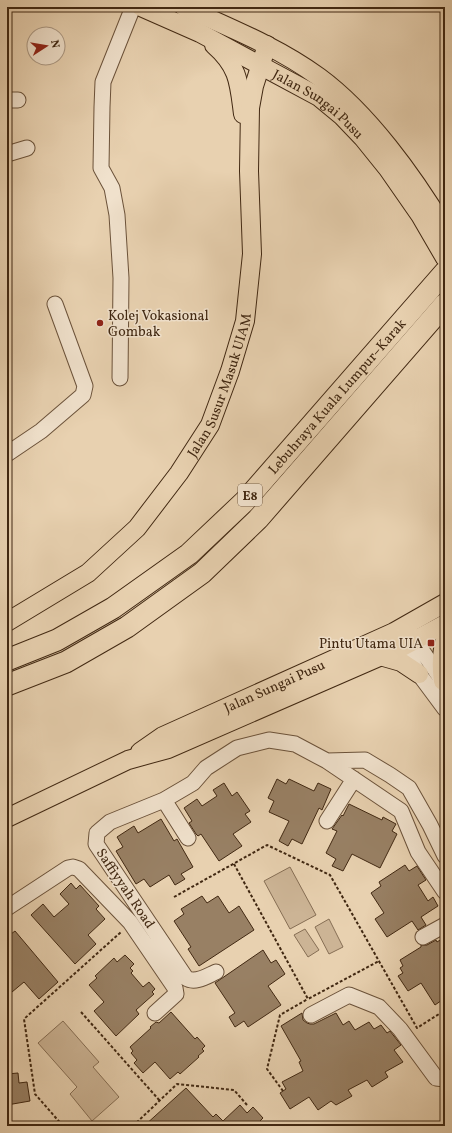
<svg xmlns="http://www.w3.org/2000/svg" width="452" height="1133" font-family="Vollkorn,serif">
<rect width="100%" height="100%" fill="#e8d1b0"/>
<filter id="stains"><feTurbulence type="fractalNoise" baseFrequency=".005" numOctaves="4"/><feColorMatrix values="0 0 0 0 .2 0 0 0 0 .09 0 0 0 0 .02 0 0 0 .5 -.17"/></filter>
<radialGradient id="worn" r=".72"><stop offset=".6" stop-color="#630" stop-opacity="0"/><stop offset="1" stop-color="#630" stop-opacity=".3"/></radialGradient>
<!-- green -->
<path fill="#ccb495" stroke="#866e54" d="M290 867 316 915 290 929 264 881Z
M329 919 343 947 329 954 315 927Z
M305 929 319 950 308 957 294 935Z
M63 1021 99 1062 93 1067 119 1097 92 1121 70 1094 77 1087 38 1043Z"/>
<!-- building -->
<path fill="#988064" stroke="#412812" d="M277 779 286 784 289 779 314 791 318 783 331 789 322 810 319 808 302 844 292 839 288 846 279 841 289 821 269 812 274 801 268 798Z
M224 783 232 796 237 792 250 811 245 814 251 822 233 834 242 846 219 861 201 834 198 836 196 834 189 823 192 821 184 808 197 799 202 806 217 796 213 790Z
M349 804 382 820 383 817 396 824 392 831 397 834 380 868 352 854 343 871 332 866 336 859 326 853 337 831 332 829 342 815 343 816Z
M161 819 174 841 177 839 193 867 181 874 185 879 175 885 169 875 150 887 144 879 136 884 116 851 123 847 117 837 134 826 138 833Z
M405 865 409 871 417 866 426 880 418 885 428 901 433 897 438 906 421 917 426 925 418 930 412 921 387 937 375 919 384 913 371 893 381 886 379 882Z
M71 883 76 889 80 885 99 906 96 909 105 919 88 935 96 944 75 964 31 915 43 904 54 917 69 904 60 894Z
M202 896 207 903 218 896 229 913 239 906 254 930 199 966 188 949 191 947 174 921 184 914 181 909Z
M15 931 58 982 39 999 24 982 12 992 7 986V937Z
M445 937V998L435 1005 421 983 408 991 398 976 403 973 400 968 403 966 400 960 421 947V945H427L436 940 437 942Z
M263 950 271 963 276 960 285 974 268 986 281 1005 248 1027 244 1021 235 1027 229 1017 235 1013 215 983Z
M125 955 134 964 130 968 133 971 131 973 143 987 149 982 155 989 152 992 154 994 136 1010 139 1014 116 1036 94 1011 104 1002 89 985 97 978 95 976 114 958 117 962Z
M171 1012 195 1039 197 1037 205 1046 202 1049 204 1051 198 1056 199 1057 180 1074 178 1072 170 1079 155 1062 143 1073 134 1063 137 1060 131 1053 133 1051 130 1047 151 1028 150 1027 156 1022 159 1023Z
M302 1013 303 1020 307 1023 310 1024H314L336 1013 343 1025 349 1021 355 1030 369 1022 374 1029 381 1025 387 1033 390 1031 401 1045 394 1050 403 1062 385 1072 388 1077 372 1087 367 1080 348 1090 352 1096 336 1105 331 1101 318 1110 309 1097 290 1109 280 1093 286 1089 282 1082 303 1071 299 1062 301 1061 281 1026Z
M18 1073 19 1083 27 1082 30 1101 7 1105V1074Z
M186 1088 213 1117 216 1114 223 1121 240 1105 247 1113 253 1107 263 1118 255 1126H144Z"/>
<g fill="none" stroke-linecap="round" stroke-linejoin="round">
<defs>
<path id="minor" d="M7 100H18
M7 154 27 148
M120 378 121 278 117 215 112 188 101 168 102 107 103 82 133 7
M7 454 41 431 83 395 85 386 55 304
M408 630 444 683
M397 637 419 674 445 709
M327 761 365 760 390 775 409 788 430 825 445 856
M164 800 188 838
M327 821 354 779
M7 908 68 868 73 867 79 869 130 922 175 988 176 994 155 1013
M423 937 445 925
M216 972C207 976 195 984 186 978L96 844 97 833 110 822 164 800 193 783 206 768 237 748 269 740 295 744 327 761 401 811 418 852 445 892
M311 1015 349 995 379 1007 400 1029 436 1078 445 1079"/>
<g id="major">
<path id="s1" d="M141 7 200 33 319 97 342 116 363 138 388 169 420 215 445 258"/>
<path d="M184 7C230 28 278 47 319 77 368 113 414 177 445 229"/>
<path d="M214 45C239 67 239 83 243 114"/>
<path id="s2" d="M7 622 88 573 137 528 179 473 210 425 230 371 245 321 252 254 249 171 250 108 254 86 267 45"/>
<path d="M380 656 401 662 419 674"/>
<path d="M443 681C441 667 441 654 445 640"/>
<path id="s3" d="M140 752 163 736 394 632 445 603"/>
<path d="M7 818 128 760 168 749 402 647 445 624"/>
</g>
<g id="highway">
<path id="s4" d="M7 660 57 640 113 608 189 554 245 501 445 272"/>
<path d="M7 685 66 662 127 627 202 573 258 519 445 304"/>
</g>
</defs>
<!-- minor casing -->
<use href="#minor" stroke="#6b523a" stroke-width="17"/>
<!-- major casing -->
<use href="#major" stroke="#412812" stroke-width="20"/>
<!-- highway casing -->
<use href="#highway" stroke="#412812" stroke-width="23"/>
<!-- path -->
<path stroke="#412812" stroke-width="2" stroke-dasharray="3 2" stroke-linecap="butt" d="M234 864 308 999 379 961
M174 897 267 845 330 875 417 1028 439 1014 445 1017
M81 1012 160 1101
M283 1091 267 1069 280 1015 308 999
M63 1126 35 1094 24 1019 121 932
M133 1126 177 1084 234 1090 247 1105
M438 1126 445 1123"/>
<!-- minor -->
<use href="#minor" stroke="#f0e1cc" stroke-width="15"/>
<!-- major -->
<use href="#major" stroke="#e8d1b0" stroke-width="18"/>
<!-- highway -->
<use href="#highway" stroke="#e8d1b0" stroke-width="21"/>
</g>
<!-- markers -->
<g fill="#8f2418" stroke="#f0e1cc" stroke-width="1.5">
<circle cx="100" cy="323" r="4"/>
<rect x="427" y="639" width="8" height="8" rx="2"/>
</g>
<g text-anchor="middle" stroke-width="3" stroke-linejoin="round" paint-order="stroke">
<!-- shield labels -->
<rect fill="#f0e1cc" stroke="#76604a" stroke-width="1" x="238" y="484" width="24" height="22" rx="3"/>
<g font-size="13" font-weight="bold" fill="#412812">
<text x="250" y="500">E8</text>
</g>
<!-- street labels -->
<g font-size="14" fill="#412812" stroke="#f0e1cc">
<text dy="5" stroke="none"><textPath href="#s1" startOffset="203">Jalan Sungai Pusu</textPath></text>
<text dy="5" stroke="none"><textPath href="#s2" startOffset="328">Jalan Susur Masuk UIAM</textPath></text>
<text dy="5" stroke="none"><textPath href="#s4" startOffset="428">Lebuhraya Kuala Lumpur–Karak</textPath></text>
<text dy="5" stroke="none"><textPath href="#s3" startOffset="150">Jalan Sungai Pusu</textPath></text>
<text transform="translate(126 888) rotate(56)" y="5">Saffiyyah Road</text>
</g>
<!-- poi labels -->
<g font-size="14" fill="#412812" stroke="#f0e1cc" text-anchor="start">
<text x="108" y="320">Kolej Vokasional<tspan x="108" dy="16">Gombak</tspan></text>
<text x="423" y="648" text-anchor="end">Pintu Utama UIA</text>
</g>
</g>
<!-- margin -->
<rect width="452" height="1133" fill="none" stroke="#e8d1b0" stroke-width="24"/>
<rect x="8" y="8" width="436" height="1117" fill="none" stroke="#412812" stroke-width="2"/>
<rect x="12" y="12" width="428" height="1109" fill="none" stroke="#412812"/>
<!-- north arrow -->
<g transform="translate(46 46) rotate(78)"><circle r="19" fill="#f0e1cc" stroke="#aa9782"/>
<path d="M0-3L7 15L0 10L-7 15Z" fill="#8f2418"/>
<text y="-6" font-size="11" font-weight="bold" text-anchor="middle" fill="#412812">N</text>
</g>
<rect width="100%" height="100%" filter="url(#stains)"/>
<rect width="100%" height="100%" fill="url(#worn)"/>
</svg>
